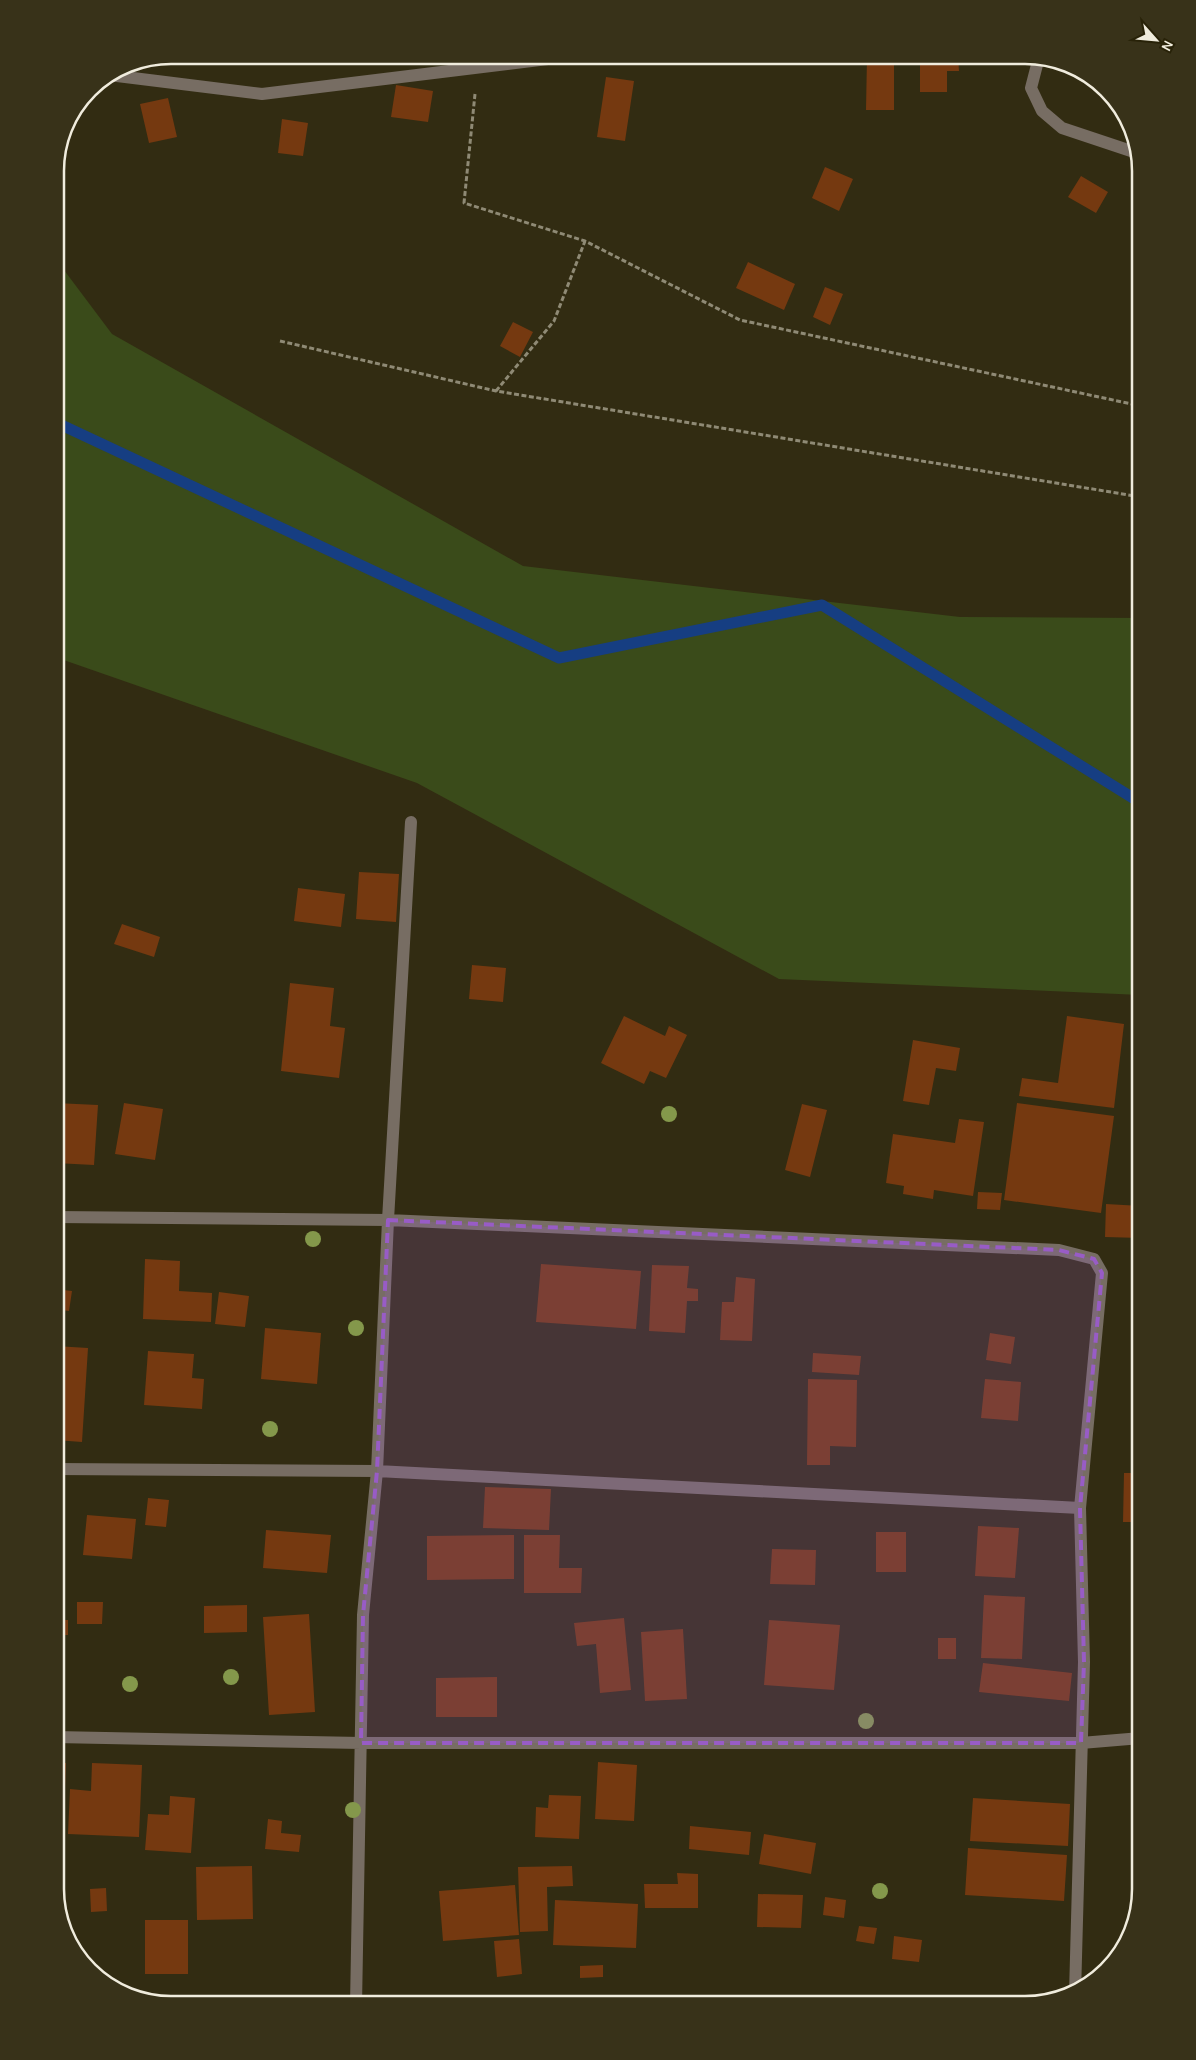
<svg xmlns="http://www.w3.org/2000/svg" width="1196" height="2060" font-family="Karla,sans-serif">
<rect width="100%" height="100%" fill="#322c12"/>
<!-- green -->
<path fill="#3a4b1a" d="M55 258 112 334 523 566 960 617 1141 618V995L779 979 417 783 55 657Z"/>
<g fill="none" stroke-linecap="round" stroke-linejoin="round">
<!-- stream -->
<path stroke="#163e82" stroke-width="11" d="M55 422 559 658 822 605 1141 803"/>
</g>
<!-- building -->
<path fill="#753910" d="M920 55H958L959 71H947V92H920Z
M867 57H894V110H866Z
M606 77 634 81 625 141 597 137Z
M396 85 433 91 428 122 391 117Z
M168 98 177 137 149 143 140 104Z
M282 119 308 123 303 156 278 153Z
M825 167 853 179 839 211 812 198Z
M1081 176 1108 192 1096 213 1068 197Z
M748 262 795 284 784 310 736 288Z
M825 287 843 294 830 325 813 317Z
M513 322 533 332 520 357 500 346Z
M359 872 399 874 396 922 356 919Z
M298 888 345 894 341 927 294 921Z
M122 924 160 937 154 957 114 944Z
M472 965 506 968 503 1002 469 999Z
M290 983 334 988 330 1026 345 1028 339 1078 281 1071Z
M624 1016 665 1036 669 1026 687 1035 666 1078 650 1071 644 1084 601 1063Z
M1067 1016 1124 1024 1114 1108 1019 1096 1022 1078 1058 1083Z
M913 1040 960 1048 956 1071 936 1068 929 1105 903 1101Z
M55 1103 98 1105 94 1165 55 1163Z
M124 1103 163 1109 155 1160 115 1154Z
M1017 1103 1114 1116 1101 1213 1004 1200Z
M802 1104 827 1110 810 1177 785 1170Z
M959 1119 984 1122 973 1196 934 1190 933 1199 903 1194 904 1186 886 1183 893 1134 955 1143Z
M978 1192 1002 1193 1000 1210 977 1209Z
M1106 1204 1141 1206V1238L1105 1237Z
M145 1259 180 1261 179 1291 212 1293 211 1322 143 1319Z
M541 1264 641 1271 636 1329 536 1322Z
M652 1265 689 1266 687 1288 698 1289V1301H687L685 1333 649 1331Z
M736 1277 755 1279 752 1341 720 1340 722 1302H734Z
M55 1289 72 1291 69 1311 55 1309Z
M219 1292 249 1296 245 1327 215 1324Z
M265 1328 321 1333 317 1384 261 1379Z
M990 1333 1015 1337 1011 1364 986 1360Z
M55 1346 88 1348 82 1442 55 1440Z
M148 1351 194 1354 192 1378 204 1379 202 1409 144 1405Z
M813 1353 861 1356 859 1375 812 1372Z
M808 1379 857 1380 856 1447 830 1446V1465H807Z
M985 1379 1021 1382 1018 1421 981 1418Z
M1124 1473H1141V1547H1138L1139 1522H1123Z
M485 1487 551 1489 549 1530 483 1528Z
M148 1498 169 1500 166 1527 145 1525Z
M87 1515 136 1519 132 1559 83 1555Z
M978 1526 1019 1528 1015 1578 975 1576Z
M266 1530 331 1535 327 1573 263 1568Z
M876 1532H906V1572H876Z
M514 1535V1579L427 1580V1536Z
M524 1535H560L559 1568H582L581 1593H524Z
M772 1549 816 1550 815 1585 770 1584Z
M984 1595 1025 1597 1022 1659 981 1658Z
M77 1602H103L102 1624H77Z
M247 1605V1632L204 1633V1606Z
M309 1614 315 1712 269 1715 263 1617Z
M624 1618 631 1690 600 1693 596 1644 577 1646 574 1623Z
M55 1620H68V1635H55Z
M769 1620 840 1625 834 1690 764 1685Z
M683 1629 687 1699 645 1701 641 1632Z
M938 1638H956V1659H938Z
M983 1663 1072 1673 1069 1701 979 1692Z
M497 1677V1717H436V1678Z
M598 1762 637 1765 634 1821 595 1819Z
M55 1763H66L63 1837H55Z
M92 1763 142 1765 139 1837 68 1834 70 1789 91 1791Z
M549 1795 581 1796 579 1839 535 1837 536 1807 548 1808Z
M170 1796 195 1798 191 1853 145 1850 148 1814 169 1815Z
M973 1798 1070 1804 1068 1846 970 1841Z
M268 1819 282 1821 281 1833 301 1835 299 1852 265 1849Z
M690 1826 751 1832 749 1855 689 1849Z
M764 1834 816 1843 811 1874 759 1864Z
M968 1848 1067 1855 1064 1901 965 1895Z
M252 1866 253 1919 197 1920 196 1867Z
M572 1866 573 1886 547 1887 548 1931 520 1932 518 1867Z
M677 1873 698 1874V1908H645L644 1884H678Z
M55 1882H65V1928L55 1889Z
M515 1885 519 1935 443 1941 439 1891Z
M106 1888 107 1911 91 1912 90 1889Z
M758 1894 803 1895 801 1928 757 1927Z
M825 1897 846 1900 844 1918 823 1915Z
M555 1900 638 1904 636 1948 553 1945Z
M145 1920H188V1974H145Z
M859 1926 877 1928 874 1944 856 1941Z
M894 1936 922 1940 919 1962 892 1959Z
M519 1939 522 1974 497 1977 494 1941Z
M603 1965V1977L580 1978V1966Z"/>
<g fill="none" stroke-linecap="round" stroke-linejoin="round">
<!-- path -->
<path stroke="#8f8a75" stroke-width="3" stroke-dasharray="5 2.5" stroke-linecap="butt" d="M475 94 464 203 585 241 740 320 1141 406
M280 341 496 391 1141 497
M496 391 554 321 585 241"/>
<!-- minor -->
<path stroke="#776d63" stroke-width="12" d="M1039 57 1031 88 1042 111 1062 128 1137 153
M109 75 262 94 580 55
M55 1217 388 1220 1059 1250 1094 1259 1102 1273 1080 1508 1084 1662 1075 1994
M55 1469 377 1471 1080 1508
M55 1737 361 1743H1081L1141 1738
M356 2005 363 1615 377 1471 388 1220 411 822
M919 2005 1034 2003"/>
</g>
<!-- trees -->
<g fill="#84984b">
<circle cx="669" cy="1114" r="8"/>
<circle cx="313" cy="1239" r="8"/>
<circle cx="356" cy="1328" r="8"/>
<circle cx="270" cy="1429" r="8"/>
<circle cx="231" cy="1677" r="8"/>
<circle cx="130" cy="1684" r="8"/>
<circle cx="866" cy="1721" r="8"/>
<circle cx="353" cy="1810" r="8"/>
<circle cx="880" cy="1891" r="8"/>
</g>
<!-- marked area -->
<path fill="#985cc6" fill-opacity="0.2" stroke="#985cc6" stroke-width="4" stroke-dasharray="10 6" stroke-linejoin="round" d="M388 1220 1059 1250 1094 1259 1102 1273 1080 1508 1084 1662 1081 1743H361L363 1615 377 1471Z"/>
<!-- crop -->
<path d="M0 0H1196V2060H0ZM171 64H1025A107 107 0 0 1 1132 171V1889A107 107 0 0 1 1025 1996H171A107 107 0 0 1 64 1889V171A107 107 0 0 1 171 64Z" fill="#383219" fill-rule="evenodd"/>
<path fill="none" stroke="#f0ecdd" stroke-width="2.5" d="M171 64H1025A107 107 0 0 1 1132 171V1889A107 107 0 0 1 1025 1996H171A107 107 0 0 1 64 1889V171A107 107 0 0 1 171 64Z"/>
<!-- north arrow -->
<g transform="translate(1156 40) rotate(117)" stroke="#282208" stroke-width="4" paint-order="stroke">
<path d="M0-4L9 19L0 12L-9 19Z" fill="#f0ecdd"/>
<text y="-8" font-size="14" font-weight="bold" text-anchor="middle" fill="#f0ecdd">N</text>
</g>
</svg>
